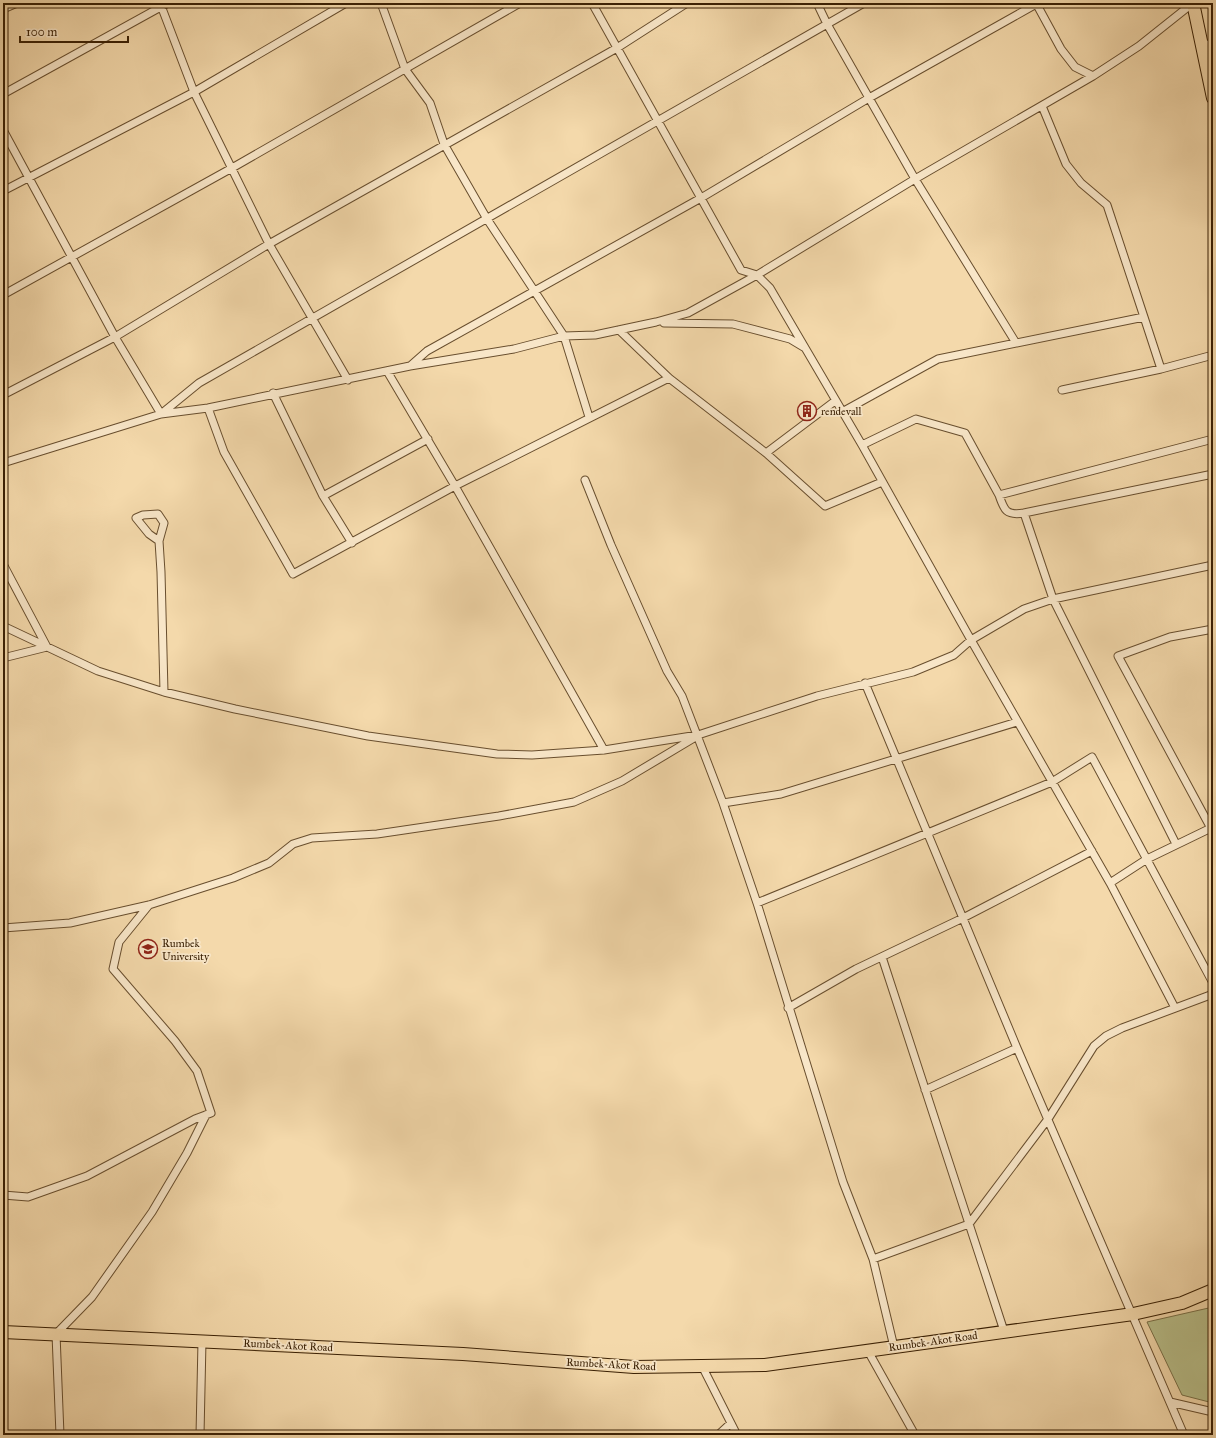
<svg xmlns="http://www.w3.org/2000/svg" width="1216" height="1438" font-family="'IM FELL Great Primer',serif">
<rect width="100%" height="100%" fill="#f4d9ab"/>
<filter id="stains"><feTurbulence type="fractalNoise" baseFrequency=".005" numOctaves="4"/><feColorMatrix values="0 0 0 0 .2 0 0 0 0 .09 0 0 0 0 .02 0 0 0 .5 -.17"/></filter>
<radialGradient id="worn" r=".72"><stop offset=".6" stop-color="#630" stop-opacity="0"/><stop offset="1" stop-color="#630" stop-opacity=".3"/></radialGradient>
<!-- green -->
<path fill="#b9c08b" stroke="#7a7048" d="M1213 1307V1403L1182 1395 1147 1322Z"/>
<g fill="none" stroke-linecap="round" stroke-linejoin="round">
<defs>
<path id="street" d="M160 3 194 92 269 244 348 380
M381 3 405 69 430 103 444 144 487 219 564 336 589 417
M592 3 741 270 757 275 770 288 862 445 971 640 1110 883 1175 1008
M817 3 827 24 915 179 1016 343
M1036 3 1061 49 1075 67 1093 76
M3 9 17 3
M1202 46 1213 43
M3 94 168 3
M3 130 115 337 161 414 199 383 864 3
M3 191 194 92 346 3
M3 295 232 168 520 3
M1144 317 1161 369
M664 323 733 324 790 339 805 348
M619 330 669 378 766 453 825 506 882 482
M410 366 427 351 701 198 869 98 1038 3
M387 371 455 486 604 750
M1062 390 1161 369 1213 355
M273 393 323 496 352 543
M3 395 115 337 269 244 617 48 687 3
M208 408 224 452 293 574 455 486 669 378
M842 412 938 359 1144 317 1107 205 1081 183 1066 164 1042 106
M862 445 916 419 965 433 999 495 1213 439
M766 453 835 401
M3 463 161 414 208 408 410 366 514 349 564 336 595 335 656 322 688 313 757 275 915 179 1093 76 1139 46 1193 3
M585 480 611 545 667 671 682 696 723 803 757 903 843 1182 873 1259 894 1347
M999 495C1004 510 1006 516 1024 513
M323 496 428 439
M159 541 164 523 158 514 143 515 136 518 149 534 159 541 161 572 164 692
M3 564 47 647 3 658
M3 626 98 671 164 692 235 709 368 736 497 754 532 755 604 750 698 735 817 696 913 672 954 655 971 640 1024 609 1053 599 1213 565
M1213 629 1170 637 1118 656 1213 832
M865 683 1017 1048 1184 1435
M723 803 781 794 1017 722
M1176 844 1053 599 1024 513 1213 474
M1110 883 1147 859 1211 828
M757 903 1052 782 1092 757 1213 983
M3 928 70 923 149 905 233 878 269 863 293 844 312 838 377 834 499 816 574 802 622 781 694 738
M882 957 1004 1331
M788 1008 856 969 963 918 1092 851
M925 1090 1017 1048
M3 1195 28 1197 87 1176 195 1119 211 1113 197 1071 175 1041 113 969 119 942 149 905
M873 1259 969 1224 1048 1119 1094 1046 1106 1036 1122 1028 1213 994
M868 1351 915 1435
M702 1366 737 1435
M1170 1402 1213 1412
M60 1435 56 1334 92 1297 152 1212 187 1153 206 1115
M200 1435 202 1341
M718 1435 731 1423"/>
<path id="primary" d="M1193 3 1213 98
M3 1332 463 1354 634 1367 702 1366 765 1365 1133 1314 1182 1303 1213 1290"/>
</defs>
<!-- street casing -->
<use href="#street" stroke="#684e2e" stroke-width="9"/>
<!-- primary casing -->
<use href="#primary" stroke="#3a2004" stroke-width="14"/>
<!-- street -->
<use href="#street" stroke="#f8e6c8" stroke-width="7"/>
<!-- primary -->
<use href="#primary" stroke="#f4d9ab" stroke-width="12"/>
</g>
<!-- icons -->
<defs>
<symbol id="building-ring" viewBox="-11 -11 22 22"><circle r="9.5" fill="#f8e6c8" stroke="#8f2418" stroke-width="1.5"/><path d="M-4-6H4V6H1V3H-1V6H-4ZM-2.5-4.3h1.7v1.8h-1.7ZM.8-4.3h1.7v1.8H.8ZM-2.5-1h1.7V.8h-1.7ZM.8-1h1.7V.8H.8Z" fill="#8f2418"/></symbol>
<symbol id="university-ring" viewBox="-11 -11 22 22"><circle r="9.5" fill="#f8e6c8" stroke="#8f2418" stroke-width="1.5"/><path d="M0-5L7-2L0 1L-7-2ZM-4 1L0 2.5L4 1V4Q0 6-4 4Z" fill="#8f2418"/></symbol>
</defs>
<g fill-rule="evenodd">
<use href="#building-ring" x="796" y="400" width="22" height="22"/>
<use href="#university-ring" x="137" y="938" width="22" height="22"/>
</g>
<g text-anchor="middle" stroke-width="3.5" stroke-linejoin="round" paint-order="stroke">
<!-- poi labels -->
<g font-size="11" fill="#3a2004" stroke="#f8e6c8" text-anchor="start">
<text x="821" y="415">rendevall</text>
<text x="162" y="947">Rumbek<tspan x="162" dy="13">University</tspan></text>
</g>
<!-- street labels -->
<g font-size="11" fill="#3a2004" stroke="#f8e6c8">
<text transform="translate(933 1341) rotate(-8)" y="4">Rumbek-Akot Road</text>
<text transform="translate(288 1345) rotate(3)" y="4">Rumbek-Akot Road</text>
<text transform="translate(611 1364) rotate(3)" y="4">Rumbek-Akot Road</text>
</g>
</g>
<!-- margin -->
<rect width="1216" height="1438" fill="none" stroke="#f4d9ab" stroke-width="16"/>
<rect x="4" y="4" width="1208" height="1430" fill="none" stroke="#3a2004" stroke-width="2"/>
<rect x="8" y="8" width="1200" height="1422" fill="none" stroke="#3a2004"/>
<!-- scale -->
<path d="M20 36v6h108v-6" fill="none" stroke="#3a2004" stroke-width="2"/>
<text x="26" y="36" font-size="12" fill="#3a2004" stroke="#f8e6c8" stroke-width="3" paint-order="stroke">100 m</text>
<rect width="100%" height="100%" filter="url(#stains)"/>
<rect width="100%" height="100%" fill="url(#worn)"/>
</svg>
